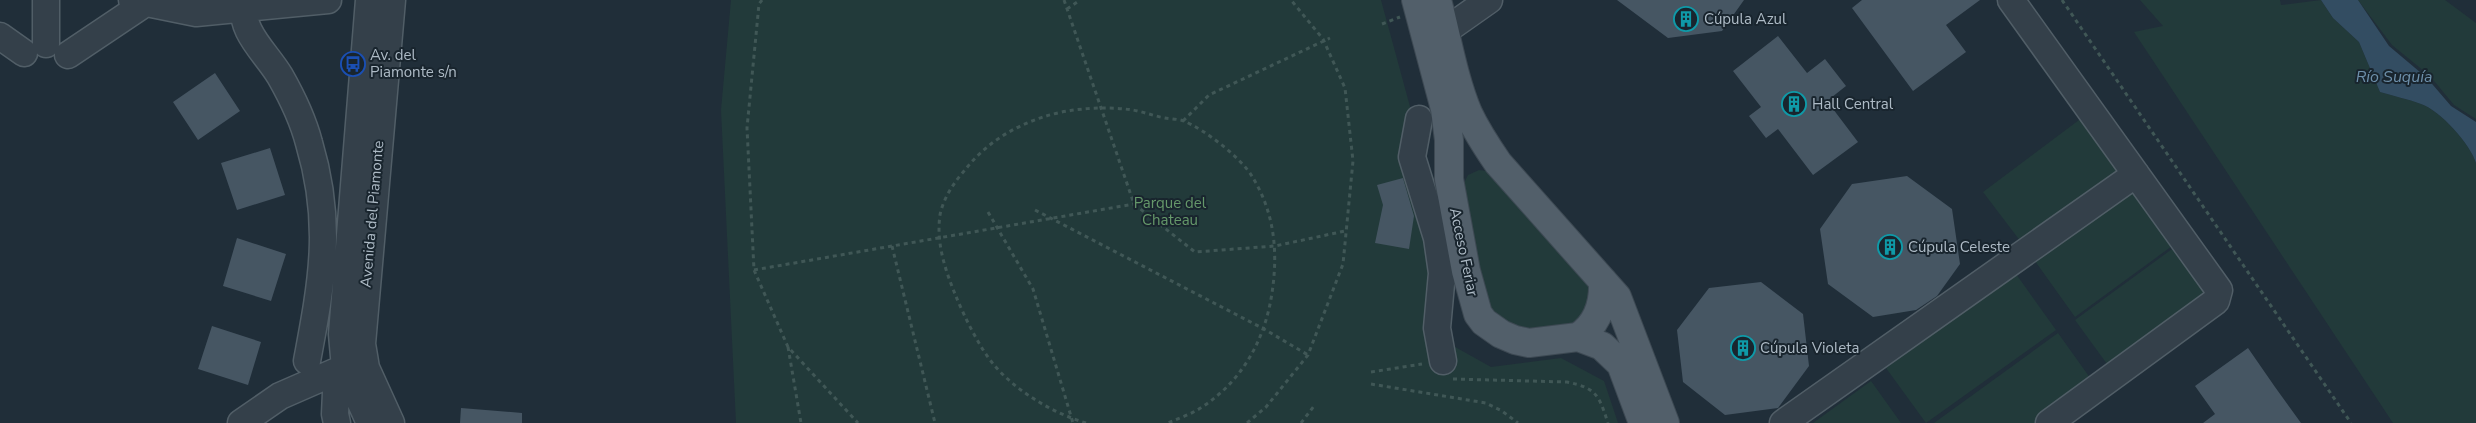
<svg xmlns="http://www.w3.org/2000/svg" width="2476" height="423" font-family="'Nunito Sans',sans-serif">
<rect width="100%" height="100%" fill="#202e39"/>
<!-- green -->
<path fill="#223a3a" d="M731 0H1381L1415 125 1427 226 1428 271 1448 343 1491 367 1561 358 1604 381 1618 423H736L721 110Z
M2140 0H2280L2281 5 2321 0 2333 18 2359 42 2380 92C2393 96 2408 99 2421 104 2440 110 2471 145 2476 163V423H2393L2134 32 2163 26Z
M2358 0H2445L2476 23V119L2454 105 2430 76 2392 45Z
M2091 111 2131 166 2024 246 1983 192Z
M1479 170 1493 172 1591 284 1586 312 1576 322 1559 333 1535 337 1486 312 1462 187 1468 175Z
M2142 183 2183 238 2075 317 2035 261Z
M2183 241 2223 295 2115 375 2075 320Z
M2016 274 2056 330 1926 423 1886 368Z
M2058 333 2098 389 2052 423H1934Z
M1871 381 1901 423H1813Z"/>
<!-- water -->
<path fill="#334d62" d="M2321 0H2358L2389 46 2427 78 2451 106 2476 122V163C2471 145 2440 110 2421 104 2408 99 2393 96 2380 92L2359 42 2333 18Z"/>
<!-- building -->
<path fill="#465663" d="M1617 0H1744L1722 31 1668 38Z
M1862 0H1980L1946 25 1966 52 1913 91 1852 8Z
M1778 36 1807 73 1825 59 1846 86 1827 101 1858 142 1813 175 1778 129 1766 138 1749 116 1761 107 1733 71Z
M215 73 240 111 198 140 173 102Z
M270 148 285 195 237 210 221 163Z
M1907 176 1952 209 1960 264 1937 296 1916 310 1873 317 1828 284 1820 229 1852 184Z
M1403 178 1414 216 1409 249 1375 243 1383 205 1377 185Z
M237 238 286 254 271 301 223 286Z
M1761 282 1803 314 1809 366 1778 408 1725 415 1683 382 1677 330 1709 288Z
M212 326 261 342 248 385 198 369Z
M2248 348 2275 387 2301 423H2203L2215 414 2195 386Z
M461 408 522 413V423H460Z"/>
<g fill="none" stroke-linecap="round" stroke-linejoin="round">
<defs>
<path id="minor" d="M46 0V44
M132 0 196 13 328 0
M244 0C239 32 265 51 280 76 292 97 303 120 309 143 333 223 322 281 307 361
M369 0 342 334 345 368 370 423
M2011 0 2219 290 2216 301 2049 423
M1445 31 1489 0
M0 36 24 53
M68 55 147 2
M1419 119 1412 157 1437 238 1442 273 1437 328 1443 361
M241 423 280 396 360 361
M337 423 335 414 337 371
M391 423 366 368 362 344 392 0
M1783 423 2136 174"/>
<path id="major" d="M1416 0 1445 109 1449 140V179L1466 271 1478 314 1484 322 1501 334 1515 340 1529 343 1578 337 1602 346 1621 364 1643 423
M1437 0C1447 37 1453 77 1468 113 1476 130 1487 147 1498 163L1617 297 1665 423
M1578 337C1598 324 1604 304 1603 281"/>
</defs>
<!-- minor casing -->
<use href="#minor" stroke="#515e67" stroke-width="29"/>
<!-- major casing -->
<use href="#major" stroke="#3d4953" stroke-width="30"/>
<!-- path -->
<path stroke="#405756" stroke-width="3" stroke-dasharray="4 4" stroke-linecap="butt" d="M762 0 759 4 747 128 754 270 788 347 858 423
M1064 0 1134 204 1195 252 1275 246 1345 231
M2062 0 2351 423
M1067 9 1080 0
M1382 24 1400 17
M1183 121 1209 95 1330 38
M1035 210 1264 329 1308 355
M988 212 1033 289 1073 423
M892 246 935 423
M754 270 1134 204
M788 347 801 423
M1371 372 1422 364
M1453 379 1567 382C1597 388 1599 396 1608 423
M1371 384 1486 403 1502 411 1518 423
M1086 423C1053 413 1017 392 994 365 979 347 964 316 955 294 945 269 936 243 940 215 943 199 954 182 965 170 984 145 1012 127 1043 117 1070 108 1105 106 1133 110 1144 112 1154 116 1165 118 1171 119 1178 119 1184 121 1205 130 1242 158 1253 178 1275 214 1278 253 1272 293 1265 340 1242 381 1202 407 1192 414 1179 418 1168 423
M1247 423 1266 407 1308 355 1343 264 1353 161 1345 88 1323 39 1291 0
M1301 423 1314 406"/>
<!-- minor -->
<use href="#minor" stroke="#34404a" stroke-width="26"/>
<!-- major -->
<use href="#major" stroke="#525f6a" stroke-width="28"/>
</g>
<!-- icons -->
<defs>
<symbol id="building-ring" viewBox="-11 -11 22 22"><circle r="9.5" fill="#19252e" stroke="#0f9aa8" stroke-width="1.5"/><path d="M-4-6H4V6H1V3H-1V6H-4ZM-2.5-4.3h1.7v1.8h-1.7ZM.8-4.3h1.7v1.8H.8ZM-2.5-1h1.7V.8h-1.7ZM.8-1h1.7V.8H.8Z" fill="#0f9aa8"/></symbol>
<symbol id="bus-ring" viewBox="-11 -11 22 22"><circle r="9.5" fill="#19252e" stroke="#1a4fb4" stroke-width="1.5"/><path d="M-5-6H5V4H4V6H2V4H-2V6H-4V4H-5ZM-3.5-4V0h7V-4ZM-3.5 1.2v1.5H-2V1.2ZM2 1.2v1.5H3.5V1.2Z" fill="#1a4fb4"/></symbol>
</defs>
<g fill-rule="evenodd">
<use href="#building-ring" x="1672" y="5" width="28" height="28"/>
<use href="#bus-ring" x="339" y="50" width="28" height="28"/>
<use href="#building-ring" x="1780" y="90" width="28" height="28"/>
<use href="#building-ring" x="1876" y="233" width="28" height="28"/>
<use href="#building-ring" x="1729" y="334" width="28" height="28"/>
</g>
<g text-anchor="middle" stroke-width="4" stroke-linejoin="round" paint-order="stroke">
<!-- poi labels -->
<g font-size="15" fill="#aebbc6" stroke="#19252e" text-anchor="start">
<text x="1704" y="24">Cúpula Azul</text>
<text x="370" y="60">Av. del<tspan x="370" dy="17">Piamonte s/n</tspan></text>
<text x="1812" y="109">Hall Central</text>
<text x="1908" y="252">Cúpula Celeste</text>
<text x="1760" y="353">Cúpula Violeta</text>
</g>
<!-- park labels -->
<g font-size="15" fill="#65986a" stroke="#19252e">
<text x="1170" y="208">Parque del<tspan x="1170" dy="17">Chateau</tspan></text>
</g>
<!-- street labels -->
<g font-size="15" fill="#aebbc6" stroke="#19252e">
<text transform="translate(372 214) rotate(-85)" y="5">Avenida del Piamonte</text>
<text transform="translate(1464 252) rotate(78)" y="5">Acceso Feriar</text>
</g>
<!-- water labels -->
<g font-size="16" font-style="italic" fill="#6e90ab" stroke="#19252e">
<text x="2394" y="82">Río Suquía</text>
</g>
</g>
</svg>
